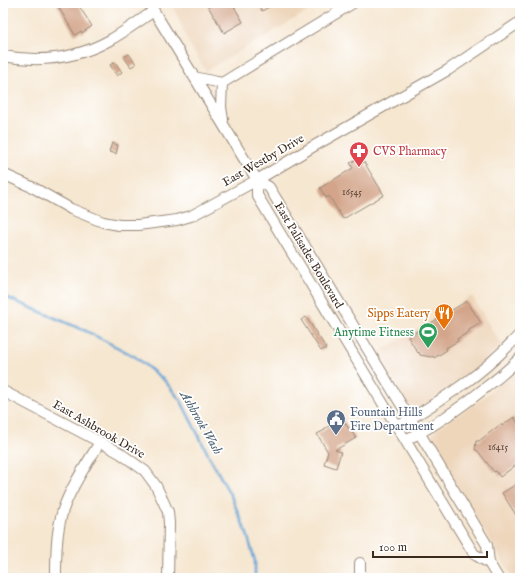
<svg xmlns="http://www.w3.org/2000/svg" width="523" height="581" font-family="'IM FELL English',serif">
<rect width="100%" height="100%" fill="#fff"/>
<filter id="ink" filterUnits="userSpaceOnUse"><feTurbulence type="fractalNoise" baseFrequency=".025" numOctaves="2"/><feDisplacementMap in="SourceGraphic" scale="8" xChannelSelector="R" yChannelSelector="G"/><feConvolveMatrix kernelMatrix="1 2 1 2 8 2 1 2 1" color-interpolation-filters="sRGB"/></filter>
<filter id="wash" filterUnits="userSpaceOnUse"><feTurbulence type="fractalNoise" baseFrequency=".012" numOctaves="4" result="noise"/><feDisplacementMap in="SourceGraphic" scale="16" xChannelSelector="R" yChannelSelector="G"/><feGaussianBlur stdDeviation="0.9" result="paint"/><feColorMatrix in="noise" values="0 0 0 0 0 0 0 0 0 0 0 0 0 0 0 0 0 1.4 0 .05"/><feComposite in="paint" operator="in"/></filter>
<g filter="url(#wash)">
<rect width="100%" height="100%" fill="#f6e7d1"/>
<!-- built -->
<path fill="#eed6bb" d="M170 3H322L206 71 188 42 178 17Z
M472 296 495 335 503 344 472 372 449 388 421 406 415 407 411 406 408 404 377 353Z
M514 374 520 383V578H513L431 443V437L433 433 438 428 459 415 482 399 500 383Z"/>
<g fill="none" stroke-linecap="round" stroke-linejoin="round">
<!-- stream -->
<path stroke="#61a3d5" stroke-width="2.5" d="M3 296 86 331 134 356 165 381 181 401 210 458 231 496 247 534 255 561V578"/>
</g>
<g id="blocks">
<!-- building -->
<path fill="#d3a489" d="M56 3H77L92 26 82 33 81 31 75 35Z
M206 3H232L243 22 224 33Z
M257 3H276L262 11Z
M129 54 136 64 131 67 124 57Z
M115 62 122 72 117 76 110 65Z
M112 143 118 145 116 154 109 152Z
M356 160 359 165 364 162 384 195 343 219 329 196 326 198 320 188 353 168 350 163Z
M467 301 481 323 469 330V332L457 339 458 341 446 348 447 350 434 358 433 356 431 357 420 355 419 352 418 353 408 337Z
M306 317 326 348 321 351 301 320Z
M514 417 520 426V462L500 477 496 471 494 472 477 450H475L476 441H479L501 424 502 426Z
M342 418 351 432H352L356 438 335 450 341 452 336 468 324 464 328 452 317 434 325 430 324 429Z
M520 482V513L516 515 502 493Z"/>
</g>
</g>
<g filter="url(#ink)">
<use href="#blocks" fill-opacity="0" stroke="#988878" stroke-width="1"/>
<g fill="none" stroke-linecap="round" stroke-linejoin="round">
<defs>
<path id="minor" d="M149 3 257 180 269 187 410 419 423 439 487 545 489 563 498 578
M3 56C41 63 76 59 110 40 126 31 140 20 154 11
M194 77 212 81 222 83 353 3
M222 83 221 107 223 120
M3 174 34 188 71 209 103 222 119 225H138L177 220 191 216 204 209 257 180 314 146 448 70 520 22
M257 180V195L474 554 489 563
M3 391 100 442 120 453 145 471 156 486 164 503 168 512 169 523 168 578
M397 427C420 413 443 399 465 383 485 369 503 352 520 334
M405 440C434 427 460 408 485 388 497 379 509 369 520 358
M56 578C56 556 56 532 63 510 70 488 88 462 100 442
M360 578V563"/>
</defs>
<!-- minor casing -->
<use href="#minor" stroke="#988878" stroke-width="12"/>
<!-- minor -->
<use href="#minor" stroke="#fff" stroke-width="10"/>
</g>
</g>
<!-- icons -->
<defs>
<symbol id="pharmacy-pin" viewBox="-11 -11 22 30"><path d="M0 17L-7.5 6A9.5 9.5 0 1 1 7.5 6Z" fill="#e0444e" stroke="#fff"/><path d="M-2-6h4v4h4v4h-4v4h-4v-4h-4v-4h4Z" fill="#fff"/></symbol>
<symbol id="restaurant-pin" viewBox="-11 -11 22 30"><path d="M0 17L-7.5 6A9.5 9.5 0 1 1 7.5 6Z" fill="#e8710a" stroke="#fff"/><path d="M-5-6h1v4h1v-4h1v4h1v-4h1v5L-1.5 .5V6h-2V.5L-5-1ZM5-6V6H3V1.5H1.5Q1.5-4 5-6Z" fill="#fff"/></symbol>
<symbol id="stadium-pin" viewBox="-11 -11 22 30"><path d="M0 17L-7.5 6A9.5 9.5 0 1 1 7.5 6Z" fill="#2e9e5b" stroke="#fff"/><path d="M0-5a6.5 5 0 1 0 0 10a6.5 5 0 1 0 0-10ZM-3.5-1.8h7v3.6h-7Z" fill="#fff"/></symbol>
<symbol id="civic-pin" viewBox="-11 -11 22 30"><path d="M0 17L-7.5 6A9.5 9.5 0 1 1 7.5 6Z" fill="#5c6f8a" stroke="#fff"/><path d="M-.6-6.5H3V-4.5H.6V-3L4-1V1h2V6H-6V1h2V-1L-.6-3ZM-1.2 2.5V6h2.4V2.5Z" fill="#fff"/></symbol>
</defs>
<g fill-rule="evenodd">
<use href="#pharmacy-pin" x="348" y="140" width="22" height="30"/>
<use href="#restaurant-pin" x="433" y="302" width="22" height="30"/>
<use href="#stadium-pin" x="417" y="321" width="22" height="30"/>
<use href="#civic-pin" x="325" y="408" width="22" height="30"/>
</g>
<g text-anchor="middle" stroke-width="3.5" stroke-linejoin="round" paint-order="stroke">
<!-- number labels -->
<g font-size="10" fill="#614839">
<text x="352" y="195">16545</text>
<text x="498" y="450">16415</text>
</g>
<!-- health labels -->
<g font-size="12" fill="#be3a42" stroke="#fff" text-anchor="start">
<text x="373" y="155">CVS Pharmacy</text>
</g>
<!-- street labels -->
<g font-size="12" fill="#3b2a1e" stroke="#fff">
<text transform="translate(263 160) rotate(-30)" y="4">East Westby Drive</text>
<text transform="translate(309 255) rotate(59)" y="4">East Palisades Boulevard</text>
<text transform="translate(99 429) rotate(30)" y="4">East Ashbrook Drive</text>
</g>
<!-- food labels -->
<g font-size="12" fill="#c56008" stroke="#fff" text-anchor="end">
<text x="430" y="317">Sipps Eatery</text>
</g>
<!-- leisure labels -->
<g font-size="12" fill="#27864d" stroke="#fff" text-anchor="end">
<text x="414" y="336">Anytime Fitness</text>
</g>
<!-- service labels -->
<g font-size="12" fill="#4e5e75" stroke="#fff" text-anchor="start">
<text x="350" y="416">Fountain Hills<tspan x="350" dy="14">Fire Department</tspan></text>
</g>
<!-- water labels -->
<g font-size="13" font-style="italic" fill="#4c6070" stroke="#fff">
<text transform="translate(202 422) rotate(60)" y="5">Ashbrook Wash</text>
</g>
</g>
<!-- margin -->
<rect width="523" height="581" fill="none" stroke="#fff" stroke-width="16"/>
<!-- scale -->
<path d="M373 551v6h114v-6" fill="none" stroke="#3b2a1e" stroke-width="2"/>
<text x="379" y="551" font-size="12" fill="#3b2a1e" stroke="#ffffff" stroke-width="3" paint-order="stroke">100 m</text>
</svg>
